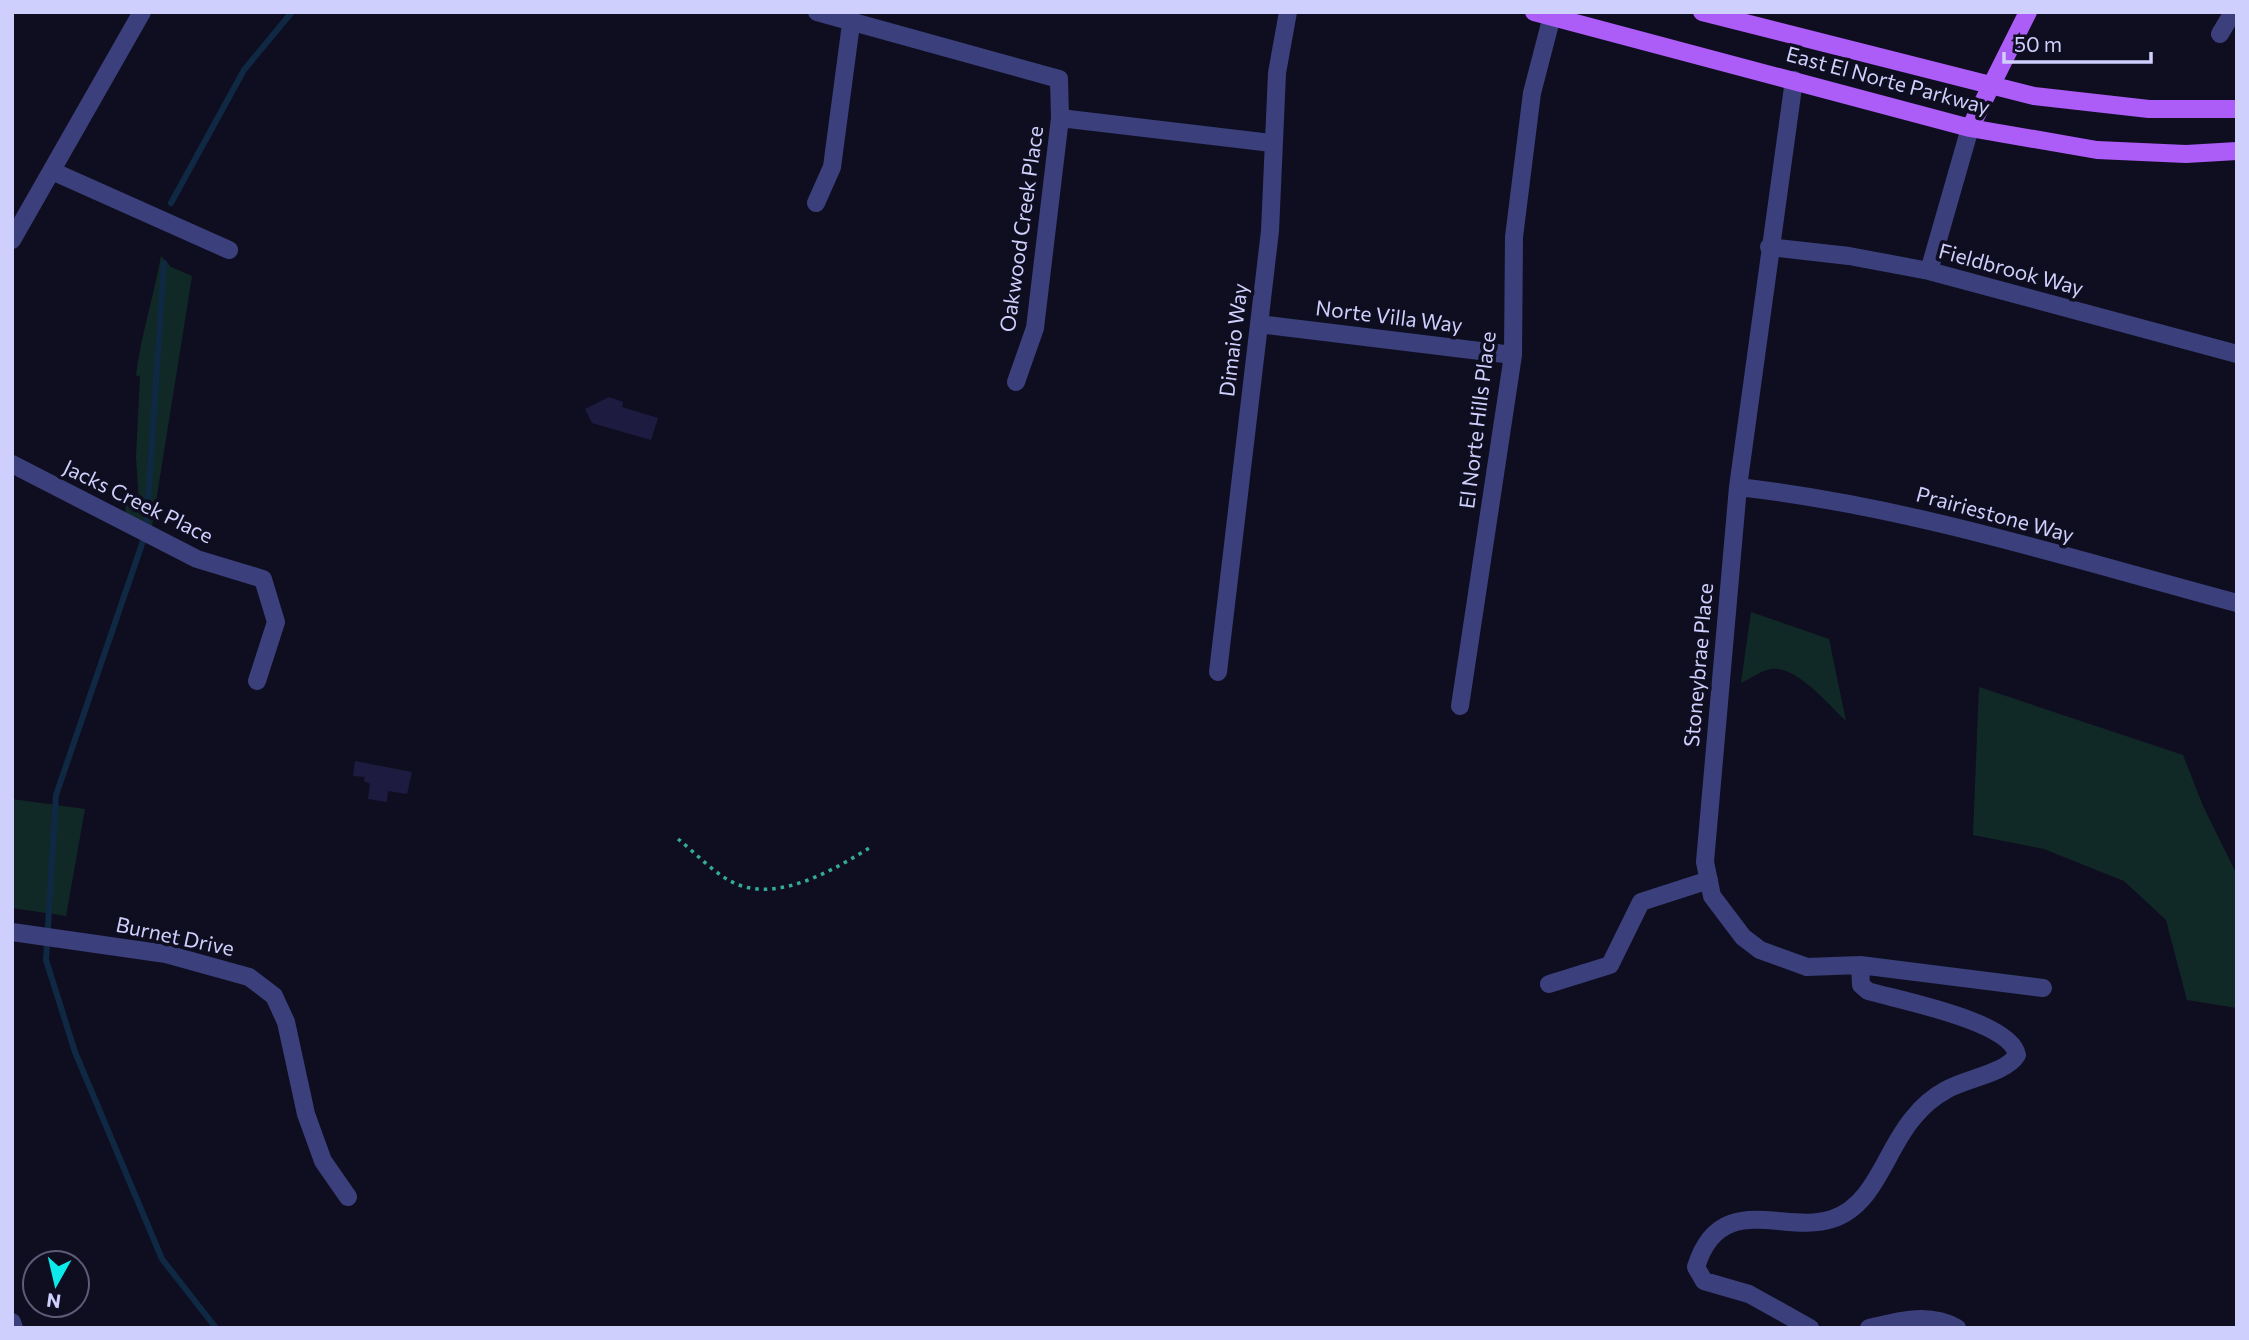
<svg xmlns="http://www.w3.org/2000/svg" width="2249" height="1340" font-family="Commissioner,sans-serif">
<rect width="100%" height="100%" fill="#0f0e20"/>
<!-- green -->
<path fill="#112926" d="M161 256 171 267 192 276 151 533 125 517 126 502 139 501 136 457 140 377 136 375C141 335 154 296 161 256Z
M1751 612 1829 639 1846 721C1830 706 1796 665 1771 669 1762 670 1750 679 1741 683Z
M1979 687 2183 755 2203 806 2237 875V1008L2187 1000 2166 920 2124 881 2044 849 1973 835Z
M12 799 85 809 66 916 12 908Z"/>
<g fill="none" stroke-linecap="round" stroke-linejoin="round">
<!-- stream -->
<path stroke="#0f2843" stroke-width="6" d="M171 203 244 70 292 12
M146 530 164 263
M143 541 56 795 46 960 75 1052 162 1259 216 1328"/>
</g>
<!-- building -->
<path fill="#1e1b40" d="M609 397 623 402 622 407 658 418 651 440 592 423 585 409Z
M355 761 412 772 407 794 388 791 387 802 368 799 370 784 364 781 365 777 353 776Z"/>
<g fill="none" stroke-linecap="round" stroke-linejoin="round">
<!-- path -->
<path stroke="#34ab97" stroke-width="3.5" stroke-dasharray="3.5 5" stroke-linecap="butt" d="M678 839C697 854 717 877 739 885 782 901 837 868 871 847"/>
<!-- minor -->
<path stroke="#3b407c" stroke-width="18" d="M817 12 1059 79 1060 118 1035 328 1016 382
M2220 34 2233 12
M1794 80 1738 487 1705 862 1712 896 1743 937 1760 950 1807 967 1860 965 2043 988
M1060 118 1272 143
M52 171 229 250
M816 203 832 167 851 24
M12 240 142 12
M1769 247 1849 256 1929 271 2237 354
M1929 271 1970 128
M1259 324 1513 355
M12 464 197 559 263 579 276 622 257 681
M1738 487C1908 506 2072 559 2237 603
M1218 672 1270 231 1277 73 1288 12
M1460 706 1513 355 1514 237 1532 93 1552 16
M12 932 166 954 249 977 274 996 286 1022 306 1114 323 1161 348 1197
M1549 984 1610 965 1641 902 1709 880
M12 1322 14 1328
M1810 1328 1749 1294 1704 1281 1696 1267C1720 1189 1785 1235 1832 1219 1876 1205 1886 1148 1914 1117 1922 1107 1935 1096 1946 1090 1966 1078 2005 1074 2017 1055 2011 1021 1898 1000 1868 991L1861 985 1860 965
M1869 1328C1898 1321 1929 1312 1957 1328"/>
<!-- major -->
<path stroke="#ac5cf7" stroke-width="18" d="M1534 12 1970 128 2097 150 2186 154 2237 151
M1702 12 2034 96 2149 109H2237
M1970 128 2028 12"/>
</g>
<g text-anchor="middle" stroke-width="7" stroke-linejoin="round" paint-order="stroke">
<!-- street labels -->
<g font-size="21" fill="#cfcffd" stroke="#0f0e20">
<text transform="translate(1888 81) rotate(15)" y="7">East El Norte Parkway</text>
<text transform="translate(1022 229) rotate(-82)" y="7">Oakwood Creek Place</text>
<text transform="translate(2011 270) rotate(15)" y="7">Fieldbrook Way</text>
<text transform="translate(1389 317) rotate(7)" y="7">Norte Villa Way</text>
<text transform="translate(1234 340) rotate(-83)" y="7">Dimaio Way</text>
<text transform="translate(1478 420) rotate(-83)" y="7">El Norte Hills Place</text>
<text transform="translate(138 502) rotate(26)" y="7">Jacks Creek Place</text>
<text transform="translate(1995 515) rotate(15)" y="7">Prairiestone Way</text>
<text transform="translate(1699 665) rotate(-85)" y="7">Stoneybrae Place</text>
<text transform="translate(175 937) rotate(12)" y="7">Burnet Drive</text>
</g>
</g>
<!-- border -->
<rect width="2249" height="1340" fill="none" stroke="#cfcffd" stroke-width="28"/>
<!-- north arrow -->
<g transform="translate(56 1284) rotate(188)"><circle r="33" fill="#0f0e20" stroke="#5c5b78" stroke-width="2"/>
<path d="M0-5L12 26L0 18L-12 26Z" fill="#0cebea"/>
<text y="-10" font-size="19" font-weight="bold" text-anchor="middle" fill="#cfcffd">N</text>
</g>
<!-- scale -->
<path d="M2004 52v10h147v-10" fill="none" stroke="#cfcffd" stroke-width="3.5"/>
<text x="2014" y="52" font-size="21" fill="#cfcffd" stroke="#0f0e20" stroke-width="5" paint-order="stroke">50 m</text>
</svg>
